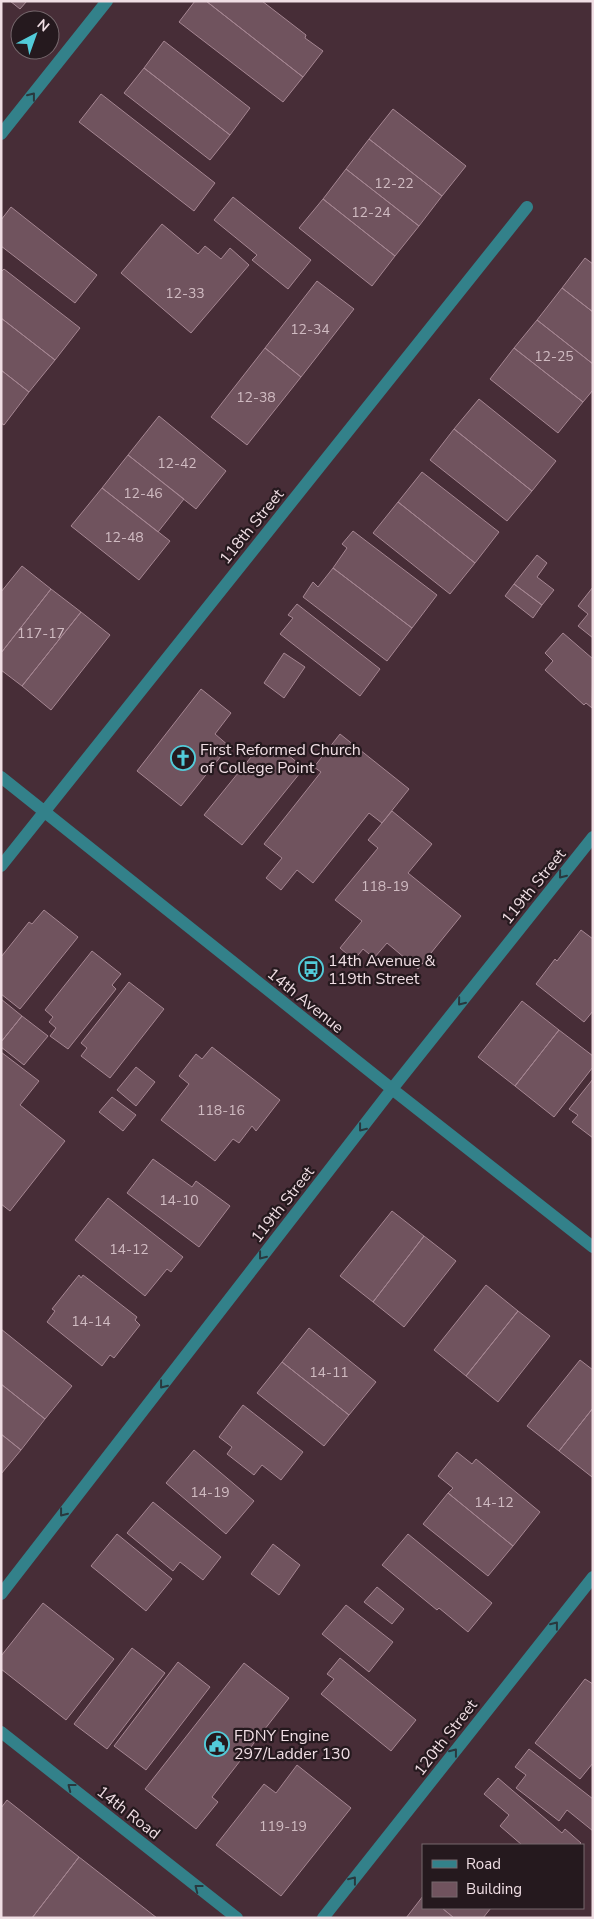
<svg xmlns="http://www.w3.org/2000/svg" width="594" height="1919" font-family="'Nunito Sans',sans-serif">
<rect width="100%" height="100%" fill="#472d37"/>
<!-- building -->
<path fill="#70535e" stroke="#a58692" d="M10 1H27L20 9Z
M195 1H206L303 77 283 102 179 22Z
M206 1H262L306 35 305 38 323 51 303 77Z
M164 41 250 108 230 135 144 68Z
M144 68 230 135 210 160 124 93Z
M101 94 215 183 194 211 79 122Z
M393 109 466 166 442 196 369 139Z
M369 139 442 196 419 226 346 169Z
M346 169 419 226 395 256 323 199Z
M233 197 311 260 288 289 252 260 257 255 214 220Z
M323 199 395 256 372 286 299 228Z
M11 207 97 275 75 303 1 246V220Z
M162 224 198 254 205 246 221 259 230 248 249 265 191 333 121 273Z
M585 258 593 264V312L562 288Z
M4 269 80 328 55 360 1 318V272Z
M317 281 354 309 301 377 265 348Z
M562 288 593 312V364L537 320Z
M1 318 55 360 29 392 1 370Z
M537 320 593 364V390L583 402 514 348Z
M265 348 301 377 247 445 211 417Z
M514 348 583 402 558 433 490 379Z
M1 370 29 392 4 425 1 423Z
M479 399 556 461 532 491 454 429Z
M159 416 226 471 196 509 128 455Z
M454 429 532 491 507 521 430 460Z
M128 455 184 499 158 532 102 488Z
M422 472 499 532 475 563 398 502Z
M102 488 170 541 139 580 71 526Z
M398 502 475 563 450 594 373 533Z
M353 531 437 595 412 628 333 568 347 548 342 544Z
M537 555 547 563 537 577 554 590 542 605 514 584Z
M22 566 51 589 1 653V592Z
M333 568 412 628 387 661 303 597 313 582 318 587Z
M514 584 542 605 533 618 505 596Z
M593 587V638L578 626 588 614 578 606Z
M51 589 81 612 22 686 1 670V653Z
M297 604 380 669 360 696 280 634 293 618 288 615Z
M81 612 110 635 51 710 22 686Z
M563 633 593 659 592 708 586 703 584 705 545 670 553 661 545 653Z
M284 653 305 667 284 698 264 683Z
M201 689 231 713 215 734 229 746 181 806 137 771Z
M340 734 409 789 382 823 369 813 313 883 297 870 281 890 266 878 282 858 264 844 321 772 314 767Z
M276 745 304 768 242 845 204 815 260 746 269 754Z
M392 811 432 844 408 873 461 916 418 969 387 943 374 958 363 949 354 960 340 948 362 921 335 900 378 848 368 840Z
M44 910 78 937 20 1009 1 994V957L29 922 32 924Z
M581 930 593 939V1011L584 1022 536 984 555 959 557 961Z
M92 951 121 974 112 985 116 989 68 1049 50 1036 56 1028 49 1022 53 1017 45 1010Z
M129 982 164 1009 110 1078 81 1056 87 1048 81 1043Z
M1 999 22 1016 1 1042Z
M522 1001 559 1030 515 1086 478 1057Z
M22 1016 48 1036 24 1065 1 1047V1042Z
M559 1030 593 1056V1067L554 1117 515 1086Z
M212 1047 280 1100 256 1131 252 1126 239 1143 233 1139 215 1161 161 1120 189 1084 179 1076 196 1054 202 1059Z
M1 1052 39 1081 20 1105 65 1141 10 1211 1 1204Z
M136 1067 155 1082 136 1106 117 1090Z
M593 1079V1138L572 1122 578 1115 569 1109Z
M112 1097 136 1115 123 1131 99 1112Z
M153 1159 192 1187 196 1181 230 1206 199 1247 127 1193Z
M108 1198 183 1257 171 1272 167 1269 145 1296 75 1240Z
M392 1211 424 1236 373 1302 340 1276Z
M424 1236 456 1261 404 1327 373 1302Z
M79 1275 81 1278 83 1275 137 1317 135 1320 140 1325 114 1358 110 1355 102 1366 47 1322 55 1311 52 1309Z
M486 1285 518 1311 466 1376 434 1350Z
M518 1311 550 1336 498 1402 466 1376Z
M309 1328 376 1382 349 1415 282 1362Z
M1 1329 72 1386 45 1419 1 1384Z
M580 1360 593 1370V1408L559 1451 527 1426Z
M282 1362 349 1415 324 1446 257 1393Z
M1 1384 45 1419 21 1450 1 1434Z
M243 1405 303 1452 281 1480 262 1465 254 1475 227 1454 232 1447 219 1437Z
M593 1408V1476L592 1477 559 1451Z
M1 1434 21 1450 1 1474Z
M194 1450 254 1501 226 1534 166 1483Z
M457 1452 472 1464 476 1459 540 1512 513 1546 448 1493 453 1488 438 1476Z
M448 1493 513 1546 488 1576 423 1524Z
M153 1502 221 1557 203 1580 180 1562 173 1571 127 1533Z
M117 1534 172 1579 146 1611 91 1566Z
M408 1534 492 1603 468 1632 439 1608 437 1610 382 1565Z
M273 1544 300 1565 279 1595 251 1574Z
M377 1587 404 1609 392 1624 364 1602Z
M43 1603 114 1659 66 1720 1 1669V1656Z
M346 1605 393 1642 369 1672 322 1634Z
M132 1648 165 1673 107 1749 74 1724Z
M340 1658 416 1720 391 1751 321 1694 334 1679 327 1674Z
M178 1662 210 1687 146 1770 114 1746Z
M244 1663 289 1698 212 1797 218 1802 196 1829 145 1789Z
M585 1679 593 1684V1763L580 1779 535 1743Z
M529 1749 593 1799V1831L567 1810 559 1821 516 1788 526 1775 515 1767Z
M297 1765 351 1808 281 1896 216 1845 264 1784 276 1793Z
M498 1778 562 1833 565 1829 581 1843 579 1845H522L500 1826 509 1815 484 1794Z
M7 1800 79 1857 32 1918H1V1808Z
M79 1857 157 1918H32Z
M423 1896V1908H442L454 1918H406Z
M442 1908H491L483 1918H454Z"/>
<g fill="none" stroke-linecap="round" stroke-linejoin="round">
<!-- minor -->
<path stroke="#33818a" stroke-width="12" d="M1 134 107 1
M1 777 392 1089 593 1247
M1 866 527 207
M1 1594 392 1089 593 837
M1 1732 237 1918
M323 1918 593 1577"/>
</g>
<!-- one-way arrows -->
<defs><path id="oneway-chevron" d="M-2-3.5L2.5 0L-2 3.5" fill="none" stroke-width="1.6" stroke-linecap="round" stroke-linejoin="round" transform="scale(1.25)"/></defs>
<g stroke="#29383e">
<use href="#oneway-chevron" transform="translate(32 96) rotate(-52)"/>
<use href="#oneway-chevron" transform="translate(562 875) rotate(129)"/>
<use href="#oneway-chevron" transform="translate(461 1002) rotate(129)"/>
<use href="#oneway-chevron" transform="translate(362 1128) rotate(128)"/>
<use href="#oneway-chevron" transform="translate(262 1256) rotate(128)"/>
<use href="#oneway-chevron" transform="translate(163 1385) rotate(128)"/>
<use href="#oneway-chevron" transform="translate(63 1513) rotate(128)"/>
<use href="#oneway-chevron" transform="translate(555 1625) rotate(-52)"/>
<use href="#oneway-chevron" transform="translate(454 1752) rotate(-52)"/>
<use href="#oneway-chevron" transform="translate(71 1787) rotate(-142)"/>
<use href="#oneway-chevron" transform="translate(353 1880) rotate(-52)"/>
<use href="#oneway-chevron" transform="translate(198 1888) rotate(-142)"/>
</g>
<!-- icons -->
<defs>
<symbol id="church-ring" viewBox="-11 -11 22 22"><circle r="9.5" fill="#25191e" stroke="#52cbd9" stroke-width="1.5"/><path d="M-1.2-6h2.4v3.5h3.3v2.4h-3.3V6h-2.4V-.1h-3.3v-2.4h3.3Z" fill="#52cbd9"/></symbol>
<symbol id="bus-ring" viewBox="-11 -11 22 22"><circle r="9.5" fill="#25191e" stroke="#52cbd9" stroke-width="1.5"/><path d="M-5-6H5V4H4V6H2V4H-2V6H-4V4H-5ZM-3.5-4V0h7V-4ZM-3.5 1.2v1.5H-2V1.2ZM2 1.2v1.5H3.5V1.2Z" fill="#52cbd9"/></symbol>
<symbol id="civic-ring" viewBox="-11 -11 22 22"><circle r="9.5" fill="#25191e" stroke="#52cbd9" stroke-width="1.5"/><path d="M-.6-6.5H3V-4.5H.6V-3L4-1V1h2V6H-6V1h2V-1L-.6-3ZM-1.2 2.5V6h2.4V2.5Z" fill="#52cbd9"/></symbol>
</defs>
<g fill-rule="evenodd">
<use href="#church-ring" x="169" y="744" width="28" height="28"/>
<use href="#bus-ring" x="297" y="955" width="28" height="28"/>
<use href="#civic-ring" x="203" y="1730" width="28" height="28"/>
</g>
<g text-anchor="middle" stroke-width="4.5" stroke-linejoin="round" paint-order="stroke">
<!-- number labels -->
<g font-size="14" fill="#d0bbc2">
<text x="394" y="188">12-22</text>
<text x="371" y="217">12-24</text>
<text x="185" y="298">12-33</text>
<text x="310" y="334">12-34</text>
<text x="554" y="361">12-25</text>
<text x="256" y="402">12-38</text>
<text x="177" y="468">12-42</text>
<text x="143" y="498">12-46</text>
<text x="124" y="542">12-48</text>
<text x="41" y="638">117-17</text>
<text x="385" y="891">118-19</text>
<text x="221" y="1115">118-16</text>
<text x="179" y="1205">14-10</text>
<text x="129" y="1254">14-12</text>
<text x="91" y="1326">14-14</text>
<text x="329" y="1377">14-11</text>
<text x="210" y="1497">14-19</text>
<text x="494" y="1507">14-12</text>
<text x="283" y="1831">119-19</text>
</g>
<!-- street labels -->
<g font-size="16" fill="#f0dee4" stroke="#25191e">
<text transform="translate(251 526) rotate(-51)" y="6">118th Street</text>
<text transform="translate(533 886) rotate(-51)" y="6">119th Street</text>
<text transform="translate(306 1000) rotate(39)" y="6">14th Avenue</text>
<text transform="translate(282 1204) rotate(-52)" y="6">119th Street</text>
<text transform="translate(445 1737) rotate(-52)" y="6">120th Street</text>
<text transform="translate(129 1812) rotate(38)" y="6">14th Road</text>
</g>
<!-- poi labels -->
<g font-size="16" fill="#f0dee4" stroke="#25191e" text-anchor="start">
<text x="200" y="755">First Reformed Church<tspan x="200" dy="18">of College Point</tspan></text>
<text x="328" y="966">14th Avenue &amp;<tspan x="328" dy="18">119th Street</tspan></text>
<text x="234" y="1741">FDNY Engine<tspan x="234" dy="18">297/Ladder 130</tspan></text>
</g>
</g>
<!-- border -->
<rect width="594" height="1919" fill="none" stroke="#f0dee4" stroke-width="5"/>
<!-- legend -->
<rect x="422" y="1844" width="162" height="65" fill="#25191e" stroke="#76686d"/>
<rect x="432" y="1860" width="25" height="8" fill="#33818a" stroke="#76686d"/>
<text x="466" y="1869" font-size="15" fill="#f0dee4">Road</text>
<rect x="432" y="1882" width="25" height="15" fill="#70535e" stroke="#76686d"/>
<text x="466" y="1894" font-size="15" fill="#f0dee4">Building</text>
<!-- north arrow -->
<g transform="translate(35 35) rotate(41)"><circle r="24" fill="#25191e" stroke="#76686d"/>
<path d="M0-4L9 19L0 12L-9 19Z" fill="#52cbd9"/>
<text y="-8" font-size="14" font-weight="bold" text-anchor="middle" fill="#f0dee4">N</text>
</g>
</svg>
